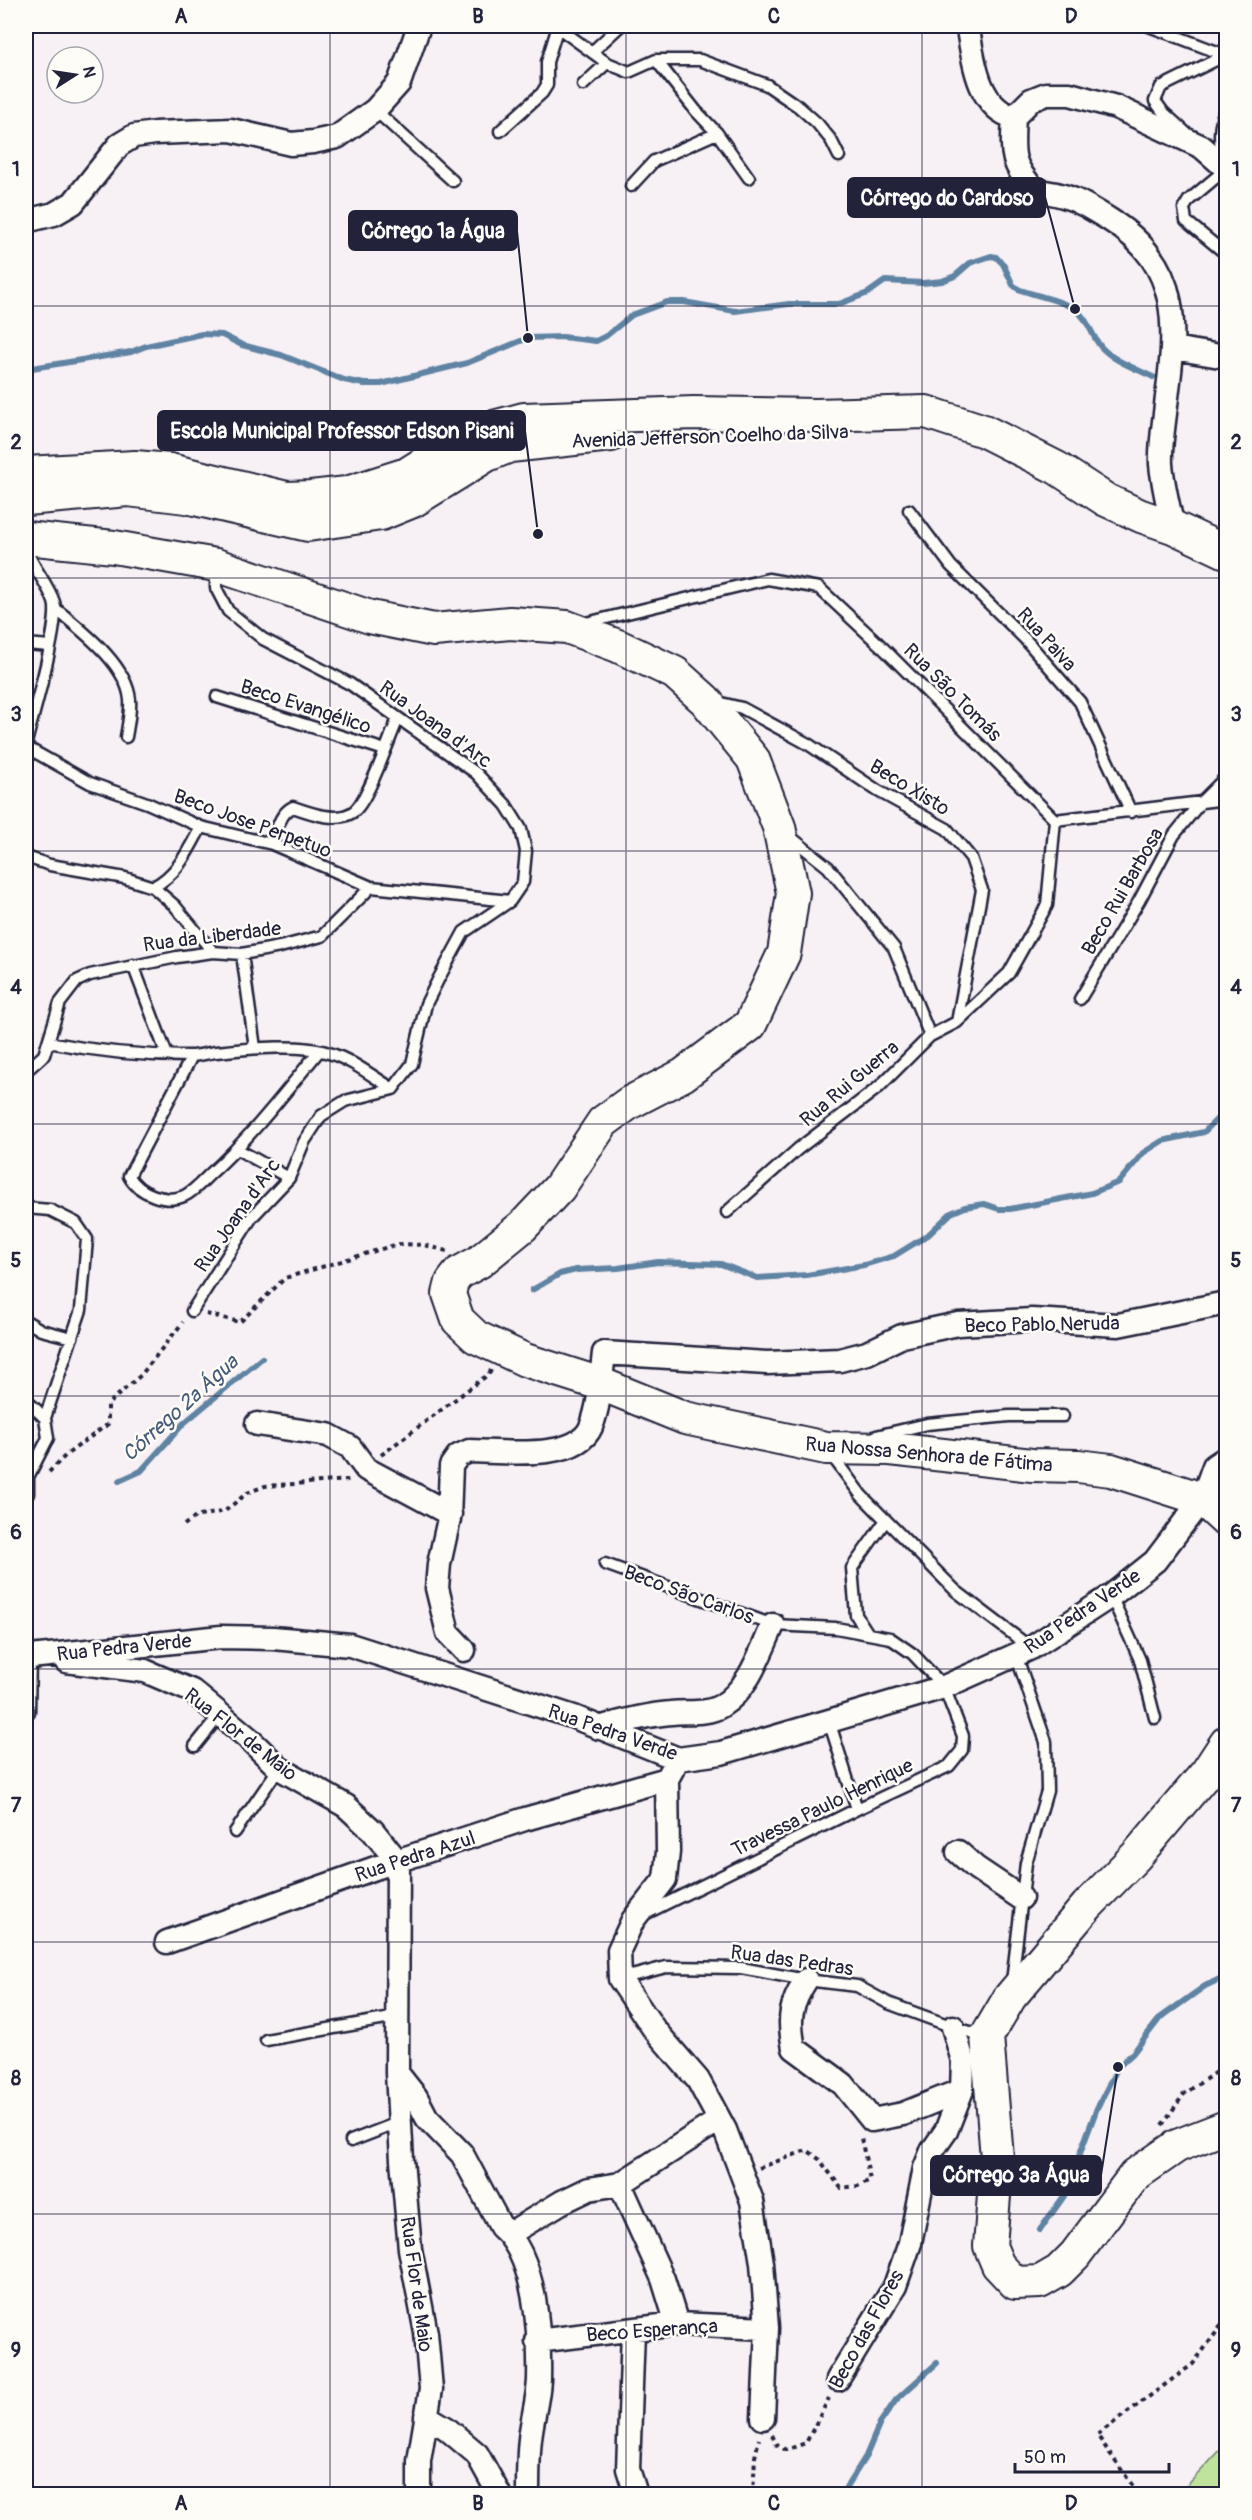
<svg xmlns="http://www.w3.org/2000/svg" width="1252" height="2520" font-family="Pangolin,sans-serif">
<rect width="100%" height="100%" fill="#f7f0f5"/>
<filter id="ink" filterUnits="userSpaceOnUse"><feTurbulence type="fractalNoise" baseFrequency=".0167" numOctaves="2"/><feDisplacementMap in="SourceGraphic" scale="12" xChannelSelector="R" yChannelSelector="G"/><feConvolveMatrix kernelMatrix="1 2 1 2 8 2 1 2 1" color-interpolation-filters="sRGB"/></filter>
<g filter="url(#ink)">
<!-- green -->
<path fill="#bfe29c" stroke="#70826c" stroke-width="1.5" d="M1226 2444V2494H1179Z"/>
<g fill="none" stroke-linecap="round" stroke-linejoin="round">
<!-- stream -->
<path stroke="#5f83a2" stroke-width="6" d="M26 369 131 352 146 346 202 334 222 335 242 345 281 355 344 380 364 384H381L467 363 528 338 563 337 596 341 606 336 632 315 667 302H684L735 311 789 304H839L868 293 885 281 923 283 942 281 955 276 970 263 991 256 996 257 1003 264 1013 285 1018 289C1036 296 1059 299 1075 309 1088 318 1091 335 1101 347 1115 362 1135 368 1153 377
M532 1290 560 1274 576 1270 618 1268 658 1262 721 1264 757 1278 807 1275 864 1265 894 1256 928 1235 951 1213 965 1207 984 1204 999 1209H1010L1092 1193 1119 1182 1143 1153 1162 1141 1204 1132 1226 1110
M119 1481 141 1471 184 1423 262 1358
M1040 2230 1064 2196 1097 2108 1118 2067 1133 2053 1160 2018 1205 1986 1226 1976
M842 2494 866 2456 880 2423 896 2400 937 2363"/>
<defs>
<path id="lane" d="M556 26 607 63 629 72 656 60H700L767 85 799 107 817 123 831 140 839 156
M1149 26 1225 55
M593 51 620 26
M656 60 696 111 717 133 749 178
M583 85 607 63
M375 110 453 181
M500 131 542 93 547 85V62L558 26
M1184 131 1163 112 1155 101 1161 87 1226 55
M1224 159C1218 143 1219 124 1226 107
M1226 169 1189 200 1184 208 1186 221 1226 254
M631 186 654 161 717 133
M909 510 951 566 1025 639 1080 702 1131 812
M26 549C33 568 48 584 54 602 61 622 32 717 26 743
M56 609C81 630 127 664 130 700 131 711 128 725 126 737
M582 624 768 579 819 588 881 646 1055 820 1047 905 1009 973 957 1022 930 1036
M26 644 50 646
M217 697 385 750
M717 702 742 708 808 744 878 791 947 829 971 858 982 890 957 1022
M26 747 90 783 147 803 201 827 272 844 371 887
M1055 820 1226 799
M272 844C277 830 279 814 293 807 310 813 337 823 353 812 368 802 389 738 398 719
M26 857 50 865 125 878 153 887 175 906 213 952
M153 887C178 874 188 851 201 827
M242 954 255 1048
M133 965 167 1055
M1080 999 1139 901 1174 835 1200 803 1226 777
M48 1042C94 1051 142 1056 189 1056 198 1056 207 1053 216 1052 247 1049 300 1043 329 1053 352 1060 372 1076 393 1089
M192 1056 129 1176C138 1193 166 1204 184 1196 193 1192 202 1182 209 1175 250 1138 284 1094 319 1051
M26 1071 44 1055 60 1003 77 981 90 975 177 957 213 952 242 954 280 947 322 936 371 887 510 901
M237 1149 289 1178
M26 1208 50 1210 76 1223 87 1239 81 1310 45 1418 48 1438 28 1477V1494
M727 1212 798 1149 879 1087 930 1036 894 948 828 867 788 835
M192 1311 252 1217 289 1178 304 1142 321 1116 345 1101 393 1089 412 1064 426 1004 439 978 464 932 510 901 523 882 526 851 521 829 506 805 476 773 350 684 263 639 228 611 216 588V568
M26 1321 41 1330 72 1338
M26 1400 45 1418
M876 1436 927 1424 1009 1416H1063
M830 1453 861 1495 956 1591 1031 1648
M605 1564 773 1625 836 1628 890 1638 913 1654 944 1687 963 1736 962 1750 949 1766 857 1809 643 1915
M1111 1596 1140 1660 1155 1718
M867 1632 856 1615 852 1568 886 1520
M29 1712 30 1657
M829 1721 857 1809
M195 1746 219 1716
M235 1832 279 1768
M620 1979 666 1967 741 1968 806 1980 857 1986 888 2003 953 2027 984 2036
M1012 1982 1026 1863 1047 1791 1046 1742 1016 1655
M266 2040 397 2017
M351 2141 400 2122"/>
<path id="street" d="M968 29C973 59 978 108 1014 117
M26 221 54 214 73 203 119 145 134 136 155 133 231 130 291 144 313 142 337 137 375 110 399 83 419 26
M1173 348 1226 357
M1173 527C1168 506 1163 485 1161 464 1160 445 1164 424 1166 405 1176 329 1184 266 1110 220 1083 203 1067 193 1035 191 1010 163 1012 154 1014 117L1031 100 1046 94H1070L1116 107 1202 147 1226 168
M257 1424 328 1435 350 1447 366 1469 450 1514
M464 1650 448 1633 437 1588 439 1564 449 1519 451 1466 458 1456 469 1451C500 1451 576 1462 591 1427 600 1405 601 1377 604 1353L767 1363 840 1360 867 1353 902 1336 958 1324 1032 1320 1118 1325 1226 1303
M30 1657 221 1637 273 1638 350 1645 574 1717 678 1759 721 1753 944 1687 1031 1648 1111 1596 1155 1561 1202 1499 1214 1466 1226 1458
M66 1661 145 1671 192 1691 247 1737 279 1768 346 1806 373 1831 398 1862 397 2073 402 2160 410 2249 426 2333 431 2389 419 2461V2494
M599 1728C623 1721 646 1715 671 1713 687 1711 706 1715 721 1706 749 1689 760 1653 773 1625
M678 1759 667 1779 668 1852 665 1879 633 1920 619 1950 620 1979 654 2029 698 2080 725 2130 752 2201 762 2263 767 2328 763 2418
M958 1852 976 1868 1021 1898
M167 1942 378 1867 525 1819 667 1779
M806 1980C790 2005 788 2019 794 2048L843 2084 872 2120 903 2114 962 2090
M397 2073 416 2097 427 2118 462 2154 501 2227C537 2257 540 2336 539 2380 538 2400 532 2419 530 2439 528 2457 528 2476 528 2494
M620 2184 663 2279 677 2324
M509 2234 562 2202 589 2189 620 2184 719 2120
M633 2331 628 2469 636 2494
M537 2341 677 2324 767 2328
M838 2379 895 2286 910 2243 925 2168 932 2151 946 2131 962 2090 963 2061 953 2027
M426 2416 446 2428 477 2454 499 2494"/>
<path id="secondary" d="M26 473 135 467 170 470 287 498 311 497 347 493 407 474 456 443 490 428 524 419 694 413 816 415 926 412 984 431 1057 468 1106 500 1141 516 1173 527 1226 552
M26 499 128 490 186 497 308 525 381 514 413 501 487 455 510 446 611 435
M26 538 114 547 216 565 370 617 434 630 510 623 567 627 618 646 675 673 705 700 753 759 779 827 793 893 784 953 750 1025 683 1075 629 1103 603 1122 559 1188 523 1226 479 1262 459 1273 452 1282 449 1294 458 1320 476 1337 525 1360 601 1384 685 1418 826 1448 890 1449 1032 1465 1078 1466 1111 1470 1202 1499 1226 1521
M1226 1743 1207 1772 1136 1856 1087 1906 1010 1997 987 2036 997 2158 990 2246 998 2265 1015 2283 1040 2282 1059 2271 1075 2255 1135 2175 1177 2146 1226 2127"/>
</defs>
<!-- lane casing -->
<use href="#lane" stroke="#22223b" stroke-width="15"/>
<!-- street casing -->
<use href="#street" stroke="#22223b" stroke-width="27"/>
<!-- secondary casing -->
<use href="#secondary" stroke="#22223b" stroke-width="36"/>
<!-- path -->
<path stroke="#22223b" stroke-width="4" stroke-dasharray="4.5 4.5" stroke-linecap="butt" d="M206 1314 240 1322 285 1278 398 1244 424 1245 447 1251
M381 1455 489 1374 491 1370
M49 1472 66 1455 108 1424V1404L141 1375 183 1322
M184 1525 195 1517 225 1511 247 1493 265 1486 349 1480
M1162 2125 1184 2094 1226 2065
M759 2168 807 2150 819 2159 841 2188 858 2186 870 2180 861 2138
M772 2435 777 2445 786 2450 806 2443 829 2398
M753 2494 755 2457 759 2439
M1136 2494 1135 2489 1097 2435 1193 2364 1226 2319"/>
<!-- lane -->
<use href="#lane" stroke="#fdfcf7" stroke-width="10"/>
<!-- street -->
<use href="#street" stroke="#fdfcf7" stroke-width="22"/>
<!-- secondary -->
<use href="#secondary" stroke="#fdfcf7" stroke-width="32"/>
</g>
</g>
<!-- grid -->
<path fill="none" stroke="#22223b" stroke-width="1.5" stroke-opacity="0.55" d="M330 26V2494M626 26V2494M922 26V2494M26 306H1226M26 578H1226M26 851H1226M26 1124H1226M26 1396H1226M26 1669H1226M26 1942H1226M26 2214H1226"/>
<g text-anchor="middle" stroke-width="5" stroke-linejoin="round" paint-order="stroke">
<!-- street labels -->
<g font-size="20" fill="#22223b" stroke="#fdfcf7">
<text transform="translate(710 436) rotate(-2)" y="7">Avenida Jefferson Coelho da Silva</text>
<text transform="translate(1047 639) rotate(48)" y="7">Rua Paiva</text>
<text transform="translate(953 692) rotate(45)" y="7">Rua São Tomás</text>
<text transform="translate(306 706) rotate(18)" y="7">Beco Evangélico</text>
<text transform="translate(436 724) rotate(36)" y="7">Rua Joana d'Arc</text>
<text transform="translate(910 787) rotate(31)" y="7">Beco Xisto</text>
<text transform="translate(253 823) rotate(20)" y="7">Beco Jose Perpetuo</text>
<text transform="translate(1122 891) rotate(-60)" y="7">Beco Rui Barbosa</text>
<text transform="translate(212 936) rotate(-7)" y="7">Rua da Liberdade</text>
<text transform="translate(849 1083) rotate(-40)" y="7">Rua Rui Guerra</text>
<text transform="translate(237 1215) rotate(-55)" y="7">Rua Joana d'Arc</text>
<text transform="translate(1042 1324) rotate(-1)" y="7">Beco Pablo Neruda</text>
<text transform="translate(929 1454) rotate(5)" y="7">Rua Nossa Senhora de Fátima</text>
<text transform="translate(689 1594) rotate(20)" y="7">Beco São Carlos</text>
<text transform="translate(1082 1611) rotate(-34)" y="7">Rua Pedra Verde</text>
<text transform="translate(124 1647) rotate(-6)" y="7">Rua Pedra Verde</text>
<text transform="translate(613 1732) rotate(19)" y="7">Rua Pedra Verde</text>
<text transform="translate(241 1734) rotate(38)" y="7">Rua Flor de Maio</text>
<text transform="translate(822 1807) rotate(-26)" y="7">Travessa Paulo Henrique</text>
<text transform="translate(415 1856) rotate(-18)" y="7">Rua Pedra Azul</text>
<text transform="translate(792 1960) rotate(8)" y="7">Rua das Pedras</text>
<text transform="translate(417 2284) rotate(82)" y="7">Rua Flor de Maio</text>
<text transform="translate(866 2329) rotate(-61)" y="7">Beco das Flores</text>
<text transform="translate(652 2330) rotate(-4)" y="7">Beco Esperança</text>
</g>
<!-- water labels -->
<g font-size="21" font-style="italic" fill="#455b77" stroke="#fdfcf7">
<text transform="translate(180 1408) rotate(-42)" y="7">Córrego 2ª Água</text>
</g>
</g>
<!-- callouts -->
<path fill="none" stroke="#22223b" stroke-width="2" d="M1075 309L1045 197M528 338L517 231M538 534L525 431M1118 2067L1101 2175"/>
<g fill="#22223b" stroke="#fdfcf7" stroke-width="2">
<circle cx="1075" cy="309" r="6"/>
<circle cx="528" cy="338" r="6"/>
<circle cx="538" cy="534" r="6"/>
<circle cx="1118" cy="2067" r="6"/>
</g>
<g fill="#22223b" stroke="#22223b" stroke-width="2">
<rect x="848" y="178" width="197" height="39" rx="6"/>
<rect x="349" y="211" width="168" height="39" rx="6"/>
<rect x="158" y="411" width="367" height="39" rx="6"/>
<rect x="931" y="2156" width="170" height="39" rx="6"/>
</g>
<g font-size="21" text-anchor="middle" font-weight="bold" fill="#fff">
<text x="947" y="205">Córrego do Cardoso</text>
<text x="433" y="238">Córrego 1ª Água</text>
<text x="342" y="438">Escola Municipal Professor Edson Pisani</text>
<text x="1016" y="2182">Córrego 3ª Água</text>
</g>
<!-- margin -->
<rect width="1252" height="2520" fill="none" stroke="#fdfcf7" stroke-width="66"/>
<!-- north arrow -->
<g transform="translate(75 75) rotate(78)"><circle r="28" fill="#fdfcf7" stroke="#a5a5ac" stroke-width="1.5"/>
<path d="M0-4.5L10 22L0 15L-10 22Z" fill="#22223b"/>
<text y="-9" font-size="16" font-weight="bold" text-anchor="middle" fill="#22223b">N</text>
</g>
<!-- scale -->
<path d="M1015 2463v9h154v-9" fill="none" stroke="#22223b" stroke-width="3"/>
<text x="1024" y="2463" font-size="18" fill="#22223b" stroke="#fdfcf7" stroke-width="4.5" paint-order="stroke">50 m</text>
<rect x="33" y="33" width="1186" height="2454" fill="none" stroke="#22223b" stroke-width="2"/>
<g font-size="20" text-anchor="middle" font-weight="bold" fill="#22223b">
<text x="181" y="23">A</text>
<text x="478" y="23">B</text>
<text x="774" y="23">C</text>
<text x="1071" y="23">D</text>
<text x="16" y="176">1</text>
<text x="1236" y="176">1</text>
<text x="16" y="449">2</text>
<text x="1236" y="449">2</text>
<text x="16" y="721">3</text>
<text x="1236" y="721">3</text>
<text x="16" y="994">4</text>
<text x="1236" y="994">4</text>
<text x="16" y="1267">5</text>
<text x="1236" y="1267">5</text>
<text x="16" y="1539">6</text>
<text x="1236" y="1539">6</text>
<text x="16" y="1812">7</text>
<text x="1236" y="1812">7</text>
<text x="16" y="2085">8</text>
<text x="1236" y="2085">8</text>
<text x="16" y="2357">9</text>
<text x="1236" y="2357">9</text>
<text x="181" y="2510">A</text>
<text x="478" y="2510">B</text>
<text x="774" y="2510">C</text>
<text x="1071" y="2510">D</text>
</g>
</svg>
